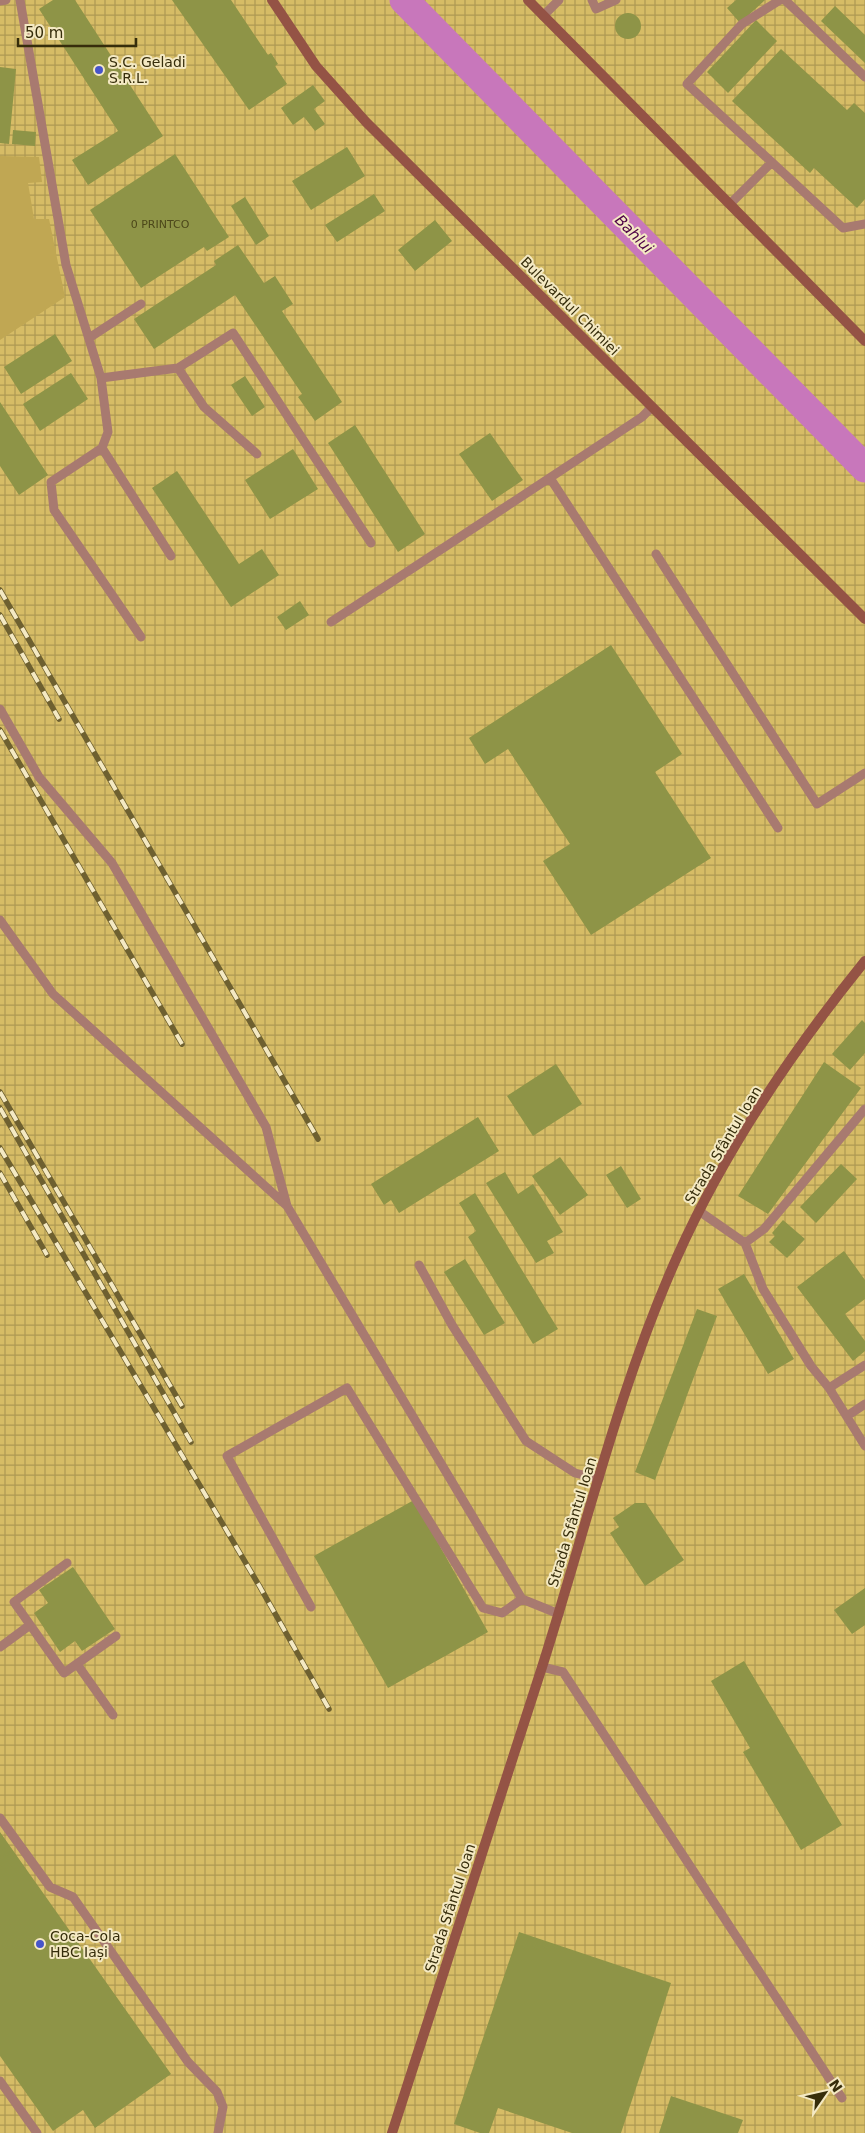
<svg xmlns="http://www.w3.org/2000/svg" width="865" height="2133" font-family="'DejaVu Sans',sans-serif">
<defs>
<pattern id="industrial-grid" width="8" height="8" patternUnits="userSpaceOnUse" patternTransform="scale(1.25)"><rect width="8" height="8" fill="#d6bc66"/><path d="M0 4h8M4 0v8" fill="none" stroke="#ae9952"/></pattern>
</defs>
<rect width="100%" height="100%" fill="#dec77a"/>
<!-- industrial -->
<path fill="url(#industrial-grid)" d="M0 0H865V2133H0Z"/>
<!-- green -->
<path fill="#c0a753" d="M0 156 39 157 42 182 28 183 34 219H49L65 297 0 340Z"/>
<g fill="none" stroke-linecap="round" stroke-linejoin="round">
<!-- river -->
<path stroke="#c877bb" stroke-width="29" d="M404 0 865 468"/>
</g>
<!-- building -->
<path fill="#8e9447" d="M53 0H75L163 136 88 185 72 160 118 131 39 9Z
M172 0H231L268 55 271 53 278 64 275 66 287 84 249 110Z
M736 0H765L740 23 727 8Z
M835 6 865 35V63L821 21Z
M615 26a13 13 0 1 1 26 0a13 13 0 1 1-26 0Z
M756 20 777 41 728 93 707 72Z
M781 49 847 110 854 103 865 113V199L857 208 814 168 810 173 732 101Z
M0 67 16 69 9 144 0 143Z
M313 85 325 101 314 109 325 124 315 131 304 117 293 125 281 108Z
M13 130 36 132 35 146 12 144Z
M347 147 365 176 311 210 292 181Z
M175 154 229 237 207 251 204 247 141 288 90 210Z
M374 194 385 211 337 242 325 225Z
M245 197 269 236 256 245 231 206Z
M435 220 452 241 415 271 398 250Z
M238 245 264 283 275 276 293 304 282 311 342 402 315 421 298 397 302 394 235 295 154 349 134 319 216 265 214 261Z
M55 334 72 361 21 394 4 367Z
M71 373 88 399 40 431 23 404Z
M245 376 265 407 252 416 231 385Z
M0 402 48 475 19 495 0 466Z
M355 425 425 534 398 552 328 443Z
M490 433 523 480 492 501 459 454Z
M293 449 318 489 270 519 245 480Z
M177 471 239 564 262 549 279 575 231 607 152 488Z
M300 601 309 615 286 630 277 617Z
M611 645 682 754 655 772 711 858 591 935 543 861 570 844 508 749 485 764 469 738Z
M862 1020 865 1023V1053L850 1070 832 1054Z
M824 1062 861 1088 768 1214 738 1196Z
M556 1064 582 1104 533 1136 507 1096Z
M478 1117 499 1151 399 1213 391 1200 384 1205 371 1184Z
M560 1157 588 1195 560 1215 532 1176Z
M841 1164 857 1179 816 1223 800 1207Z
M621 1166 641 1199 627 1208 606 1175Z
M505 1172 518 1194 533 1184 563 1232 547 1241 554 1253 536 1263 486 1183Z
M475 1193 558 1329 533 1344 468 1237 476 1231 459 1203Z
M783 1220 805 1239 787 1258 769 1242 775 1236 772 1233Z
M844 1251 865 1280V1299L845 1314 865 1341V1351L853 1361 797 1287Z
M465 1259 505 1323 484 1335 444 1272Z
M744 1274 794 1359 768 1374 718 1289Z
M697 1309 717 1316 655 1480 635 1472Z
M414 1500 488 1632 388 1688 314 1556Z
M635 1503H646L684 1560 645 1586 610 1533 619 1527 613 1518Z
M73 1567 115 1629 82 1651 75 1641 60 1652 34 1613 48 1603 39 1590Z
M865 1588V1625L852 1634 834 1610Z
M744 1661 842 1825 801 1850 743 1752 750 1748 711 1681Z
M0 1832 171 2074 95 2128 83 2110 53 2131 0 2056Z
M519 1932 671 1983 621 2133H572L498 2108 489 2133H480L454 2124Z
M671 2096 743 2120 738 2133H659Z"/>
<g fill="none" stroke-linecap="round" stroke-linejoin="round">
<!-- lane -->
<path stroke="#a87a70" stroke-width="9" d="M20 0 66 265 101 378 108 432 102 448 51 482 54 510 141 637
M592 0 596 9 616 0
M780 0 742 24 687 84 843 228 865 224
M785 0 865 77
M0 1 6 0
M543 16 559 0
M731 203 771 163
M89 338 141 304
M178 368 204 407 257 454
M101 378 178 368 233 333 371 543
M102 448 171 556
M550 478 778 828
M656 554 817 804 865 773
M331 622 642 417 652 407
M0 709 39 777 112 863 266 1127 287 1206 522 1599
M0 920 53 994 287 1206
M699 1211 745 1243 763 1289 811 1366 829 1388 865 1446
M745 1243 764 1229 865 1109
M419 1265 452 1325 526 1441 575 1473 599 1479
M829 1388 865 1365
M847 1416 865 1404
M67 1563 14 1602 64 1673 116 1636
M311 1607 227 1456 347 1388 483 1608 502 1613 522 1599 559 1614
M0 1647 30 1625
M77 1664 113 1715
M542 1667 563 1672 842 2098
M0 1818 50 1887 73 1897 188 2062 217 2092 223 2107 218 2133
M0 2081 37 2133"/>
<!-- secondary -->
<path stroke="#945345" stroke-width="10" d="M272 0 316 66 366 122 865 619
M528 0 865 341
M392 2133C442 1977 494 1821 543 1664 586 1528 619 1387 677 1257 724 1152 793 1050 865 961"/>
<defs>
<path id="rail" d="M0 590 318 1139
M0 615 59 719
M0 730 182 1044
M0 1092 182 1406
M0 1108 191 1442
M0 1148 260 1587 329 1709
M0 1173 47 1255"/>
</defs>
<!-- rail casing -->
<use href="#rail" stroke="#6e6030" stroke-width="5.5"/>
<!-- rail -->
<use href="#rail" stroke="#f4e9c3" stroke-width="4" stroke-dasharray="11" stroke-linecap="butt"/>
</g>
<!-- markers -->
<g fill="#4755c9" stroke="#f4e9c3" stroke-width="2">
<circle cx="99" cy="70" r="5"/>
<circle cx="40" cy="1944" r="5"/>
</g>
<g text-anchor="middle" stroke-width="4" stroke-linejoin="round" paint-order="stroke">
<!-- number labels -->
<g font-size="11" fill="#4c471a">
<text x="160" y="228">0 PRINTCO</text>
</g>
<!-- poi labels -->
<g font-size="14" fill="#362d0b" stroke="#f4e9c3" text-anchor="start">
<text x="109" y="67">S.C. Geladi<tspan x="109" dy="16">S.R.L.</tspan></text>
<text x="50" y="1941">Coca-Cola<tspan x="50" dy="16">HBC Iași</tspan></text>
</g>
<!-- street labels -->
<g font-size="14" fill="#362d0b" stroke="#f4e9c3">
<text transform="translate(570 306) rotate(45)" y="5">Bulevardul Chimiei</text>
<text transform="translate(723 1145) rotate(-59)" y="5">Strada Sfântul Ioan</text>
<text transform="translate(572 1522) rotate(-73)" y="5">Strada Sfântul Ioan</text>
<text transform="translate(450 1908) rotate(-72)" y="5">Strada Sfântul Ioan</text>
</g>
<!-- water labels -->
<g font-size="15" font-style="italic" fill="#4c0045" stroke="#f4e9c3">
<text transform="translate(634 234) rotate(45)" y="5">Bahlui</text>
</g>
</g>
<!-- north arrow -->
<g transform="translate(825 2093) rotate(56)" stroke="#f4e9c3" stroke-width="4" paint-order="stroke">
<path d="M0-4L9 19L0 12L-9 19Z" fill="#362d0b"/>
<text y="-8" font-size="14" font-weight="bold" text-anchor="middle" fill="#362d0b">N</text>
</g>
<!-- scale -->
<path d="M18 38v8h118v-8" fill="none" stroke="#362d0b" stroke-width="2.5"/>
<text x="25" y="38" font-size="15" fill="#362d0b" stroke="#f4e9c3" stroke-width="4" paint-order="stroke">50 m</text>
</svg>
